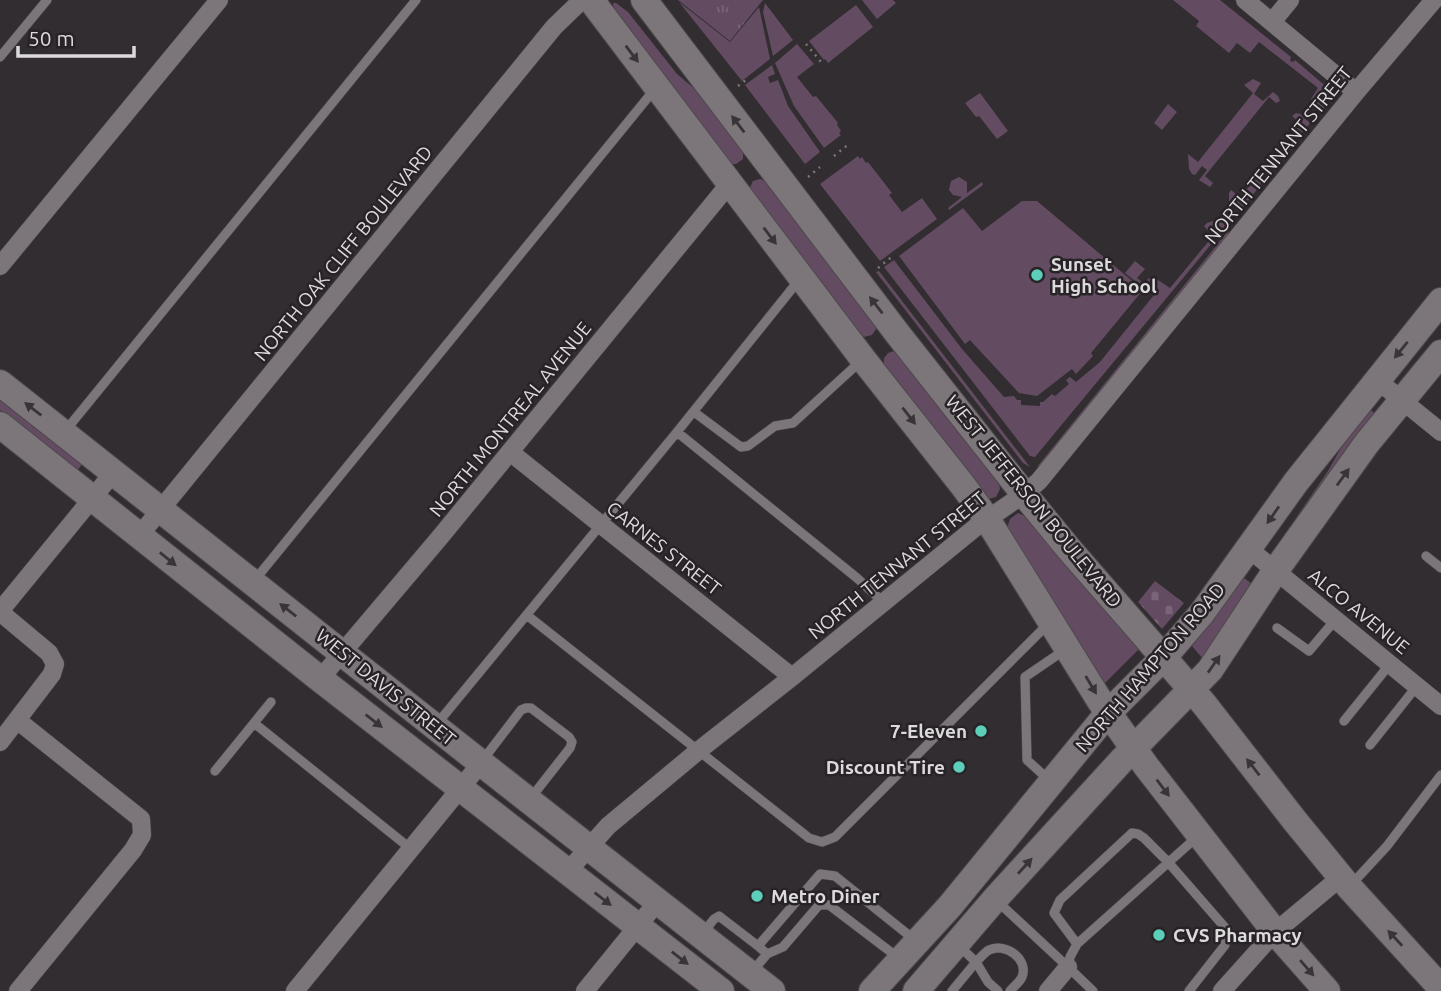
<svg xmlns="http://www.w3.org/2000/svg" width="1441" height="991" font-family="Ubuntu,sans-serif">
<defs>
<pattern id="cemetery-stones" width="16" height="16" patternUnits="userSpaceOnUse" patternTransform="scale(1.75)"><rect width="16" height="16" fill="#634c61"/><path d="M2 7V4a2 2 0 0 1 4 0v3zM10 15v-3a2 2 0 0 1 4 0v3z" fill="#796577"/></pattern>
<pattern id="park-tufts" width="24" height="20" patternUnits="userSpaceOnUse" patternTransform="scale(1.75)"><rect width="24" height="20" fill="#634c61"/><path d="M3 7l-1-3M5 7V3M7 7l1-3M15 17l-1-3M17 17v-4M19 17l1-3" fill="none" stroke="#796577"/></pattern>
</defs>
<rect width="100%" height="100%" fill="#322d31"/>
<!-- grass -->
<path fill="#634c61" d="M862 0H893L896 3 877 19Z
M1173 0H1220L1291 57 1290 61 1294 62 1295 60 1329 89V101L1322 110 1311 99 1318 88 1259 42 1250 53 1237 43 1229 53 1196 26 1199 21Z
M679 2 730 42 759 7 770 59 742 81Z
M613 3H616L628 12 677 74 696 90 743 151V159L736 164H728L614 16Z
M765 3 793 40 773 56 763 12Z
M856 5 873 27 828 63 825 59 824 60 809 41Z
M797 44 814 64 797 77 813 97 816 96 838 123 837 125 841 131 839 133 841 135 824 148 794 106 775 63Z
M772 65 775 74 768 77 770 83 778 80 788 106 820 152 805 164 745 85Z
M1253 79 1261 83 1254 94 1263 101 1273 92 1278 96 1280 101 1276 103 1269 97 1205 176 1213 183 1210 187 1199 180 1207 170 1202 166 1195 175 1192 174 1189 169 1188 154 1198 162 1253 93 1244 85Z
M980 93 1008 131 997 139 979 116 976 117 965 103Z
M1168 104 1177 112 1162 130 1154 123Z
M1296 113 1300 114 1310 123 1239 212 1229 203V193L1231 190 1240 197 1301 124 1292 116Z
M858 156 860 159 862 157 866 163 868 162 892 193 889 195 902 212 922 198 937 219 880 261 820 184Z
M959 177 967 182V193L982 182 983 185 949 210 948 208 962 197 953 195 949 190 951 181Z
M760 179 768 182 876 321V329L872 335 864 337 857 332 748 192 753 181Z
M1022 201H1037L1143 290 1091 353 1093 356 1076 374 1072 369 1037 396 1019 393 970 340 965 344 899 256 963 208 982 231Z
M1213 221 1222 222 1227 225 1035 457 1030 456 884 267 894 260 962 349 1004 397 1014 396 1017 400H1021V405L1040 406V402H1043L1052 394 1055 396 1069 384 1066 380 1070 377 1076 382 1100 362 1158 290 1147 280 1149 278H1155L1170 288 1213 236 1204 226 1207 223Z
M1229 230 1227 239 1042 465 1037 467Z
M1135 261 1145 269 1137 278 1150 288 1147 291 1125 273Z
M879 271 1030 467 1023 463 876 272Z
M894 351 901 355 999 483 1000 489 996 497 989 499 982 495 884 368V358L888 353Z
M0 398 83 463 77 471 0 410Z
M1369 409 1376 414 1284 538 1283 537 1328 471 1343 444Z
M1018 513 1027 517 1141 647 1103 685 1007 528 1010 519Z
M1244 578 1252 584 1203 659 1192 646Z"/>
<!-- cemetery -->
<path fill="url(#cemetery-stones)" d="M1155 581 1184 603 1162 629 1138 602Z"/>
<!-- park -->
<path fill="url(#park-tufts)" d="M678 0H763L730 41Z"/>
<g fill="none" stroke-linecap="round" stroke-linejoin="round">
<defs>
<path id="service" d="M0 57 47 0
M694 412 741 447 748 446 775 426 793 423 862 360
M66 430 416 0
M677 432 857 578 883 602
M1426 556 1441 568
M254 581 654 90
M528 616 809 838 822 842 835 837 1048 624
M1277 628 1309 651 1336 619
M1344 721 1390 664
M254 723 271 702
M436 725 677 432 799 280
M1370 745 1417 686
M482 761 521 710 526 708H531L569 737 572 742 570 748 530 799
M215 771 254 723 411 849
M1050 781 1027 760 1025 677 1066 649
M1350 886 1387 846 1441 775
M997 901 1068 967
M704 932 714 919 719 916 758 946
M1077 944 1054 913 1060 900 1132 833 1138 834 1144 838 1168 862 1228 931 1225 945 1189 991
M767 954 758 946 820 874 835 876 916 941
M752 972 767 954 783 947 819 905H829L900 959
M952 991 976 962 958 945
M998 991 988 982 976 962C980 958 985 952 989 950 1005 942 1029 959 1022 977 1020 982 1013 987 1010 991
M1093 991 1068 967 1070 957 1077 944 1198 836"/>
<path id="minor" d="M1245 0 1356 92
M1272 22 1290 0
M0 266 219 0
M1377 380 1441 432
M510 452 792 677
M139 536 554 27 582 0
M1249 549 1441 706
M0 611 113 473
M0 612 49 653 55 664 52 674 0 742
M320 679 441 536 730 183
M17 720 141 819 142 835 133 850 18 991
M568 871 608 826 698 751 792 677 976 527 1024 494 1039 481 1356 92 1434 0
M295 991 481 763
M585 991 658 901
M1048 991 1068 967
M1222 991 1275 932 1341 877"/>
<path id="secondary" d="M591 0 863 359 964 487 987 519 1100 701 1146 766 1275 932 1327 991
M644 0 897 333 1024 494 1069 549 1204 704 1295 821 1349 887 1441 988
M0 383 481 763 772 991
M0 425 320 679 721 991
M872 991 950 906 1108 713 1164 657 1202 613 1296 482 1441 301
M916 991 995 899 1123 759 1210 670 1276 570 1367 443 1441 353"/>
</defs>
<!-- service casing -->
<use href="#service" stroke="#4d494c" stroke-width="10"/>
<!-- minor casing -->
<use href="#minor" stroke="#4d494c" stroke-width="19"/>
<!-- secondary casing -->
<use href="#secondary" stroke="#4d494c" stroke-width="28"/>
<!-- path -->
<path stroke="#7b777a" stroke-width="2.5" stroke-dasharray="2 5" stroke-linecap="butt" d="M806 44 821 62
M738 86 747 79
M834 156 850 143
M808 177 820 167
M878 268 894 255"/>
<!-- service -->
<use href="#service" stroke="#7c767b" stroke-width="9"/>
<!-- minor -->
<use href="#minor" stroke="#7c767b" stroke-width="18"/>
<!-- secondary -->
<use href="#secondary" stroke="#7c767b" stroke-width="26"/>
</g>
<!-- one-way arrows -->
<defs><path id="oneway-solid" d="M-6-.8H1V-3.2L6.5 0L1 3.2V.8H-6Z" transform="scale(1.75)"/></defs>
<g fill="#393438">
<use href="#oneway-solid" transform="translate(632 54) rotate(53)"/>
<use href="#oneway-solid" transform="translate(738 124) rotate(-127)"/>
<use href="#oneway-solid" transform="translate(770 236) rotate(53)"/>
<use href="#oneway-solid" transform="translate(876 305) rotate(-128)"/>
<use href="#oneway-solid" transform="translate(1401 350) rotate(129)"/>
<use href="#oneway-solid" transform="translate(33 409) rotate(-142)"/>
<use href="#oneway-solid" transform="translate(909 416) rotate(52)"/>
<use href="#oneway-solid" transform="translate(1343 477) rotate(-54)"/>
<use href="#oneway-solid" transform="translate(1273 515) rotate(125)"/>
<use href="#oneway-solid" transform="translate(168 559) rotate(39)"/>
<use href="#oneway-solid" transform="translate(288 610) rotate(-142)"/>
<use href="#oneway-solid" transform="translate(1214 664) rotate(-55)"/>
<use href="#oneway-solid" transform="translate(1091 685) rotate(59)"/>
<use href="#oneway-solid" transform="translate(374 721) rotate(38)"/>
<use href="#oneway-solid" transform="translate(1253 767) rotate(-128)"/>
<use href="#oneway-solid" transform="translate(1163 788) rotate(53)"/>
<use href="#oneway-solid" transform="translate(1025 866) rotate(-48)"/>
<use href="#oneway-solid" transform="translate(603 899) rotate(38)"/>
<use href="#oneway-solid" transform="translate(1395 938) rotate(-133)"/>
<use href="#oneway-solid" transform="translate(680 958) rotate(38)"/>
<use href="#oneway-solid" transform="translate(1307 968) rotate(49)"/>
</g>
<!-- markers -->
<g fill="#5cceba" stroke="#282327" stroke-width="2.5">
<circle cx="1037" cy="275" r="7"/>
<circle cx="981" cy="731" r="7"/>
<circle cx="959" cy="767" r="7"/>
<circle cx="757" cy="896" r="7"/>
<circle cx="1159" cy="935" r="7"/>
</g>
<g text-anchor="middle" stroke-width="5" stroke-linejoin="round" paint-order="stroke">
<!-- street labels -->
<g font-size="19" fill="#dddadc" stroke="#282327">
<text transform="translate(1278 155) rotate(-51)" y="7">NORTH TENNANT STREET</text>
<text transform="translate(343 253) rotate(-51)" y="7">NORTH OAK CLIFF BOULEVARD</text>
<text transform="translate(510 419) rotate(-51)" y="7">NORTH MONTREAL AVENUE</text>
<text transform="translate(1034 501) rotate(51)" y="7">WEST JEFFERSON BOULEVARD</text>
<text transform="translate(664 548) rotate(38)" y="7">CARNES STREET</text>
<text transform="translate(897 565) rotate(-39)" y="7">NORTH TENNANT STREET</text>
<text transform="translate(1359 611) rotate(39)" y="7">ALCO AVENUE</text>
<text transform="translate(1150 667) rotate(-49)" y="7">NORTH HAMPTON ROAD</text>
<text transform="translate(386 687) rotate(39)" y="7">WEST DAVIS STREET</text>
</g>
<!-- poi labels -->
<g font-size="19" font-weight="bold" fill="#dddadc" stroke="#282327" text-anchor="start">
<text x="1051" y="271">Sunset<tspan x="1051" dy="22">High School</tspan></text>
<text x="967" y="738" text-anchor="end">7-Eleven</text>
<text x="945" y="774" text-anchor="end">Discount Tire</text>
<text x="771" y="903">Metro Diner</text>
<text x="1173" y="942">CVS Pharmacy</text>
</g>
</g>
<!-- scale -->
<path d="M18 46v10h116v-10" fill="none" stroke="#dddadc" stroke-width="3.5"/>
<text x="28" y="46" font-size="21" fill="#dddadc" stroke="#282327" stroke-width="5" paint-order="stroke">50 m</text>
</svg>
